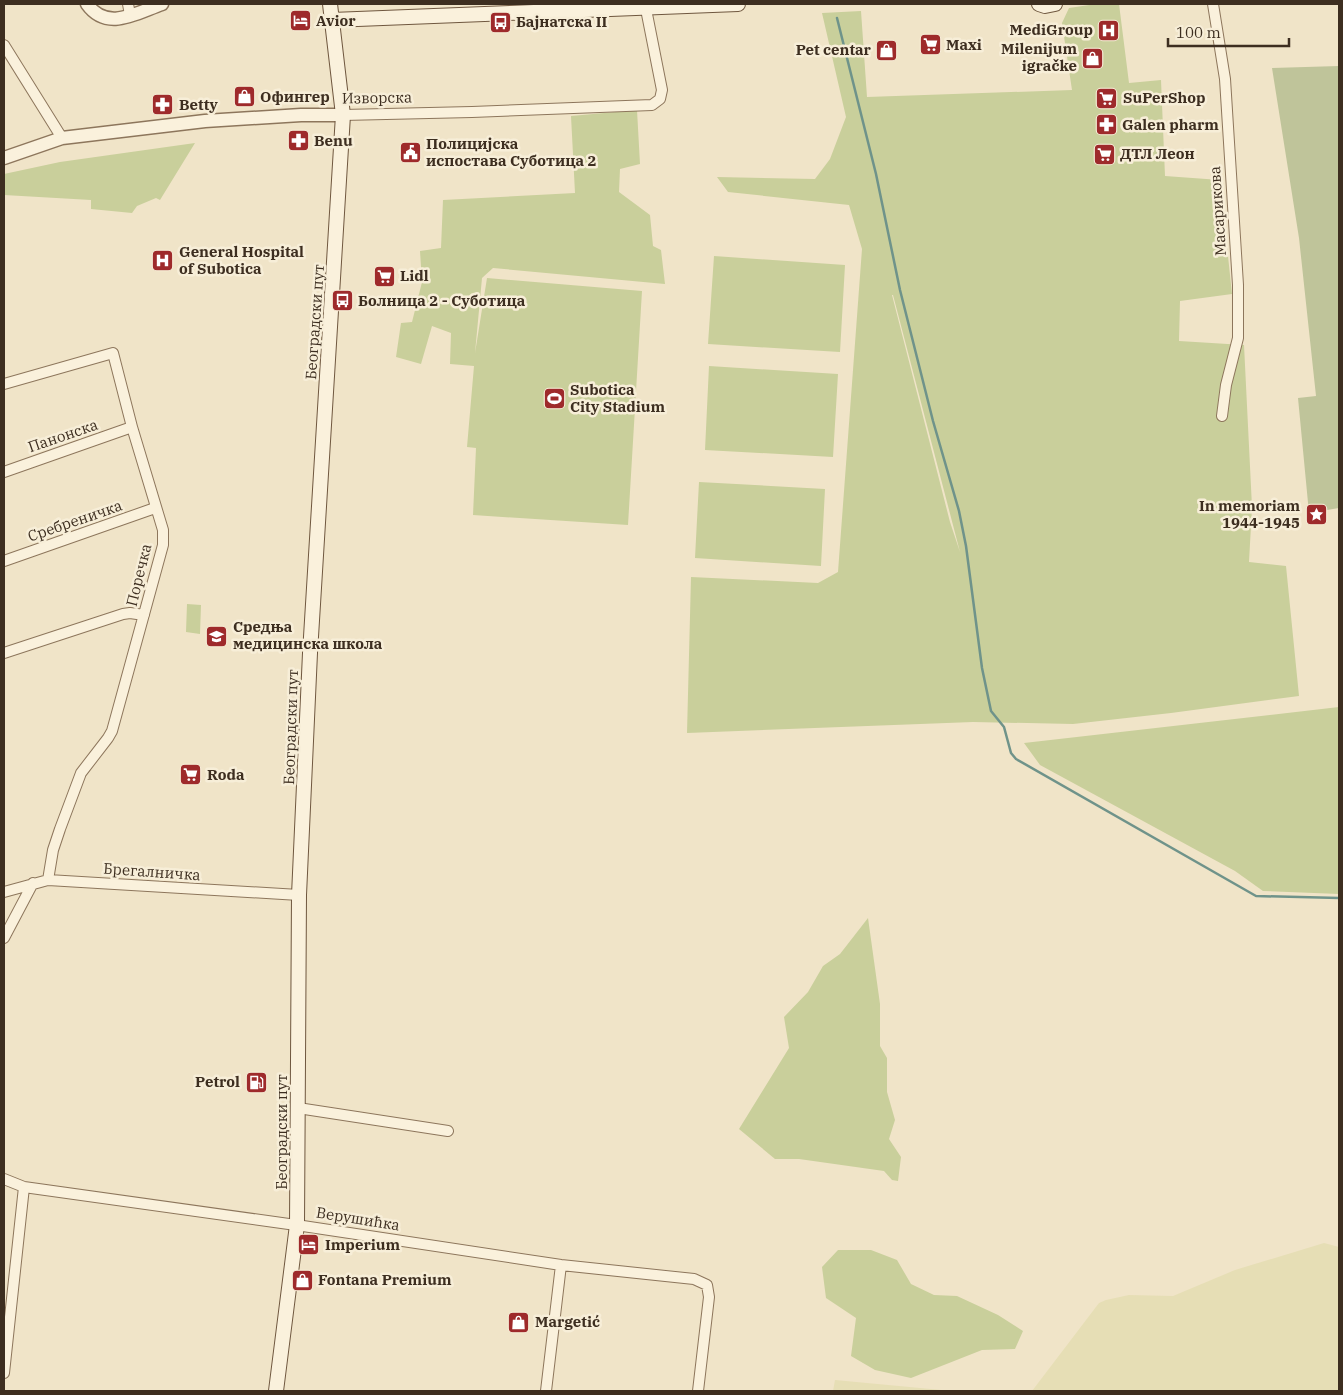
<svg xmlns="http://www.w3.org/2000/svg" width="1343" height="1395" font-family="'IBM Plex Serif',serif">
<rect width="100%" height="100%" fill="#f0e4c8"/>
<!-- farmland -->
<path fill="#e6deb5" d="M1324 1243 1339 1247V1391H1032L1099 1303 1106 1300 1129 1295 1173 1296 1235 1270Z
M835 1380 952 1391H833Z"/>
<!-- green -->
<path fill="#c9cf9b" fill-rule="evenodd" d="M1096 4H1119L1129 83 1161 80 1165 176 1220 180 1232 294 1180 301 1179 341 1244 345 1252 507 1249 562 1286 566 1299 696 1171 713 1073 724 973 722 687 733 691 577 818 583 838 572 862 249 849 205 728 192 717 177 815 179 830 159 846 117 822 13 861 11 867 97 1072 90 1062 23 1069 8ZM892 295H893L960 552 950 522Z
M637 110 640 164 620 169 619 192 650 215 653 246 661 250 665 284 493 268 482 278 475 353 487 278 642 291 628 525 473 515 476 448 467 447 474 366 450 364 451 333 432 326 421 364 396 357 401 323 412 322 422 282 420 251 441 248 443 200 575 193 571 116Z
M195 143 160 200 156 198 137 206 132 213 91 209V200L4 195V174L60 162Z
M714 256 845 265 840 352 708 344Z
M709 366 838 374 833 457 705 450Z
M699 482 825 489 821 566 695 558Z
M187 604 201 605 200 634 186 632Z
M1339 707V894L1263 891 1235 871 1040 765 1024 743Z
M868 918 880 1004V1046L887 1058V1092L895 1120 889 1139 901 1157 898 1181 892 1180 884 1171 799 1159H775L739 1129 789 1048 784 1017 808 992 823 966 840 954Z
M838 1250H871L897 1260 911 1284 934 1295 957 1296 998 1315 1023 1331 1015 1349 982 1350 911 1378 875 1370 851 1356 856 1318 826 1298 822 1267Z"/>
<!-- cemetery -->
<path fill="#bfc49a" d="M1339 66V508L1309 513 1298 398 1316 396 1299 238 1272 68Z"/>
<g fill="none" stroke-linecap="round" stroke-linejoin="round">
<!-- stream -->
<path stroke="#6f938a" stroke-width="2.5" d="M837 18 876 174 900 290 933 421 959 511 966 546 982 668 991 711 1004 727 1011 753 1016 759 1256 896 1339 898"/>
<defs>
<path id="minor" d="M128 4 130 15
M1213 4 1225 79 1238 285V338L1226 385 1222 416
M4 45 62 138
M343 115 472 112 652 105 660 99 662 90 645 4
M4 384 113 353 132 427 163 530V545L112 731 108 738 81 773 60 829 53 850 48 880
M4 472 132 427
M4 561 155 508
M4 653 123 614 130 613 144 615
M4 892 48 880 299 895
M4 938 33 883
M298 1108 448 1131
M4 1179 24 1187 303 1226 561 1265 694 1279 707 1285 709 1297 698 1391
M4 1373 24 1187
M546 1391 561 1265"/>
<path id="tertiary" d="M87 4C107 32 136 13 162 4
M4 158 62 138 205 121 301 115H343"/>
<path id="secondary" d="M1039 4 1045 6 1055 4
M332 20 738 4
M276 1391 297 1225 299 895 310 653 343 115 330 4"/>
</defs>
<!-- minor casing -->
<use href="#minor" stroke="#8d765c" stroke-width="12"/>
<!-- tertiary casing -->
<use href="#tertiary" stroke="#8d765c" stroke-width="15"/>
<!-- secondary casing -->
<use href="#secondary" stroke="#6f573f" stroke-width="16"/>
<!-- minor -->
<use href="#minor" stroke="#faf1dc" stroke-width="10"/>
<!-- tertiary -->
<use href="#tertiary" stroke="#faf1dc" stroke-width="12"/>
<!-- secondary -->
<use href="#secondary" stroke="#faf1dc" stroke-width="14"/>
</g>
<!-- icons -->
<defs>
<symbol id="hotel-square" viewBox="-11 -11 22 22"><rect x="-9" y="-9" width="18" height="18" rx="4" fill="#9e2a2b" stroke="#f7eed8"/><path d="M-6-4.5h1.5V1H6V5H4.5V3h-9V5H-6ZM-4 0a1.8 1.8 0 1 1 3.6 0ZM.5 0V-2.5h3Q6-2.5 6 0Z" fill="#fff"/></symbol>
<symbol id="bus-square" viewBox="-11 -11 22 22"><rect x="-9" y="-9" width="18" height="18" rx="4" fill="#9e2a2b" stroke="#f7eed8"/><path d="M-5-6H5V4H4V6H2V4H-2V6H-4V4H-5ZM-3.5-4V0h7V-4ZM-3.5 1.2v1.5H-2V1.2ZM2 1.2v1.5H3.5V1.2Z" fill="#fff"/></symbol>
<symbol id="hospital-square" viewBox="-11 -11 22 22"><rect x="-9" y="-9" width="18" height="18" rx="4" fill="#9e2a2b" stroke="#f7eed8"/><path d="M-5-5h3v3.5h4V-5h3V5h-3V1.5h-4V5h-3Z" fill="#fff"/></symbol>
<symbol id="supermarket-square" viewBox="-11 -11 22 22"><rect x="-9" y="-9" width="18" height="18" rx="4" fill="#9e2a2b" stroke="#f7eed8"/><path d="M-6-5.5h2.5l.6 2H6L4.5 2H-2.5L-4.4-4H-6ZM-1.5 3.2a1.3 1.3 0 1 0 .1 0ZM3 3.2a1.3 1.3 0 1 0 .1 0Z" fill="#fff"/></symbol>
<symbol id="shop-square" viewBox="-11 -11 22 22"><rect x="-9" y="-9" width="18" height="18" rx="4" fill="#9e2a2b" stroke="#f7eed8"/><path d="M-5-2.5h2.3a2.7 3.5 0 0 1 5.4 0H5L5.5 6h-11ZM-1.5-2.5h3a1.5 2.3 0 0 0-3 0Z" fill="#fff"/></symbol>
<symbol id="pharmacy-square" viewBox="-11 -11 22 22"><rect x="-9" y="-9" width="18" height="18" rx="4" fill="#9e2a2b" stroke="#f7eed8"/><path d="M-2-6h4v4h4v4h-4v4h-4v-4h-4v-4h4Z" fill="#fff"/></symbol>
<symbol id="civic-square" viewBox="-11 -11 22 22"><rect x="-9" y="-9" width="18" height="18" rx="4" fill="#9e2a2b" stroke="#f7eed8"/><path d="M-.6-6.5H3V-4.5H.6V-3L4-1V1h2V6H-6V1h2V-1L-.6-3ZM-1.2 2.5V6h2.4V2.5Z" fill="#fff"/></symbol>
<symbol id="stadium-square" viewBox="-11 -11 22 22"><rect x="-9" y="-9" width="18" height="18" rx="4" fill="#9e2a2b" stroke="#f7eed8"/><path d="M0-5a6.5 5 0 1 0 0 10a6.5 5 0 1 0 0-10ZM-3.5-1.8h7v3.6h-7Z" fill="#fff"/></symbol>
<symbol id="sight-square" viewBox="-11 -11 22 22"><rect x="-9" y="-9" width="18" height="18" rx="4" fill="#9e2a2b" stroke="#f7eed8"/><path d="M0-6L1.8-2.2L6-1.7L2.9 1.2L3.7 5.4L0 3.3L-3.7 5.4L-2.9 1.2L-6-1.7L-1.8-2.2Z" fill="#fff"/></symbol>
<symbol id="school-square" viewBox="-11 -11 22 22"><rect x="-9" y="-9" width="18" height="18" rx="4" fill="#9e2a2b" stroke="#f7eed8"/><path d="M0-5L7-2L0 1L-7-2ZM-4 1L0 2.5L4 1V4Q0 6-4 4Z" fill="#fff"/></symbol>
<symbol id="fuel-square" viewBox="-11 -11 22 22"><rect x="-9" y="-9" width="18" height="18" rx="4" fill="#9e2a2b" stroke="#f7eed8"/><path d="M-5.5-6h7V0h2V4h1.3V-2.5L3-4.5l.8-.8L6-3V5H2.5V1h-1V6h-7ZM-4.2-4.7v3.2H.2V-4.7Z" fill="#fff"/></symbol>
</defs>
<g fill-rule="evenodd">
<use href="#hotel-square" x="288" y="8" width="25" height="25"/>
<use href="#bus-square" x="488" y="10" width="25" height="25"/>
<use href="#hospital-square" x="1096" y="18" width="25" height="25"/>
<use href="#supermarket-square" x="918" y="32" width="25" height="25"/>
<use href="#shop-square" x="874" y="38" width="25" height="25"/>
<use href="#shop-square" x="1080" y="46" width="25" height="25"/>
<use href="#shop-square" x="232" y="84" width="25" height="25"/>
<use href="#supermarket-square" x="1094" y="86" width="25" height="25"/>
<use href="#pharmacy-square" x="150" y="92" width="25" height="25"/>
<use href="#pharmacy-square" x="1094" y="112" width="25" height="25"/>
<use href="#pharmacy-square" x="286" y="128" width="25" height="25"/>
<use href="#civic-square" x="398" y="140" width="25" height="25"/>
<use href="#supermarket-square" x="1092" y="142" width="25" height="25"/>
<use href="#hospital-square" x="150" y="248" width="25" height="25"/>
<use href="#supermarket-square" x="372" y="264" width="25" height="25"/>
<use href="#bus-square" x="330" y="288" width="25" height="25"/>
<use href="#stadium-square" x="542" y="386" width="25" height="25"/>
<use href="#sight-square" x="1304" y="502" width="25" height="25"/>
<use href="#school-square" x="204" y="624" width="25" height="25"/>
<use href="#supermarket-square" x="178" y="762" width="25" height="25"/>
<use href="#fuel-square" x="244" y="1070" width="25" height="25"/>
<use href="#hotel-square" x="296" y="1232" width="25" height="25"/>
<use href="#shop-square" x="290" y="1268" width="25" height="25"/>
<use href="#shop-square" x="506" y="1310" width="25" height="25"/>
</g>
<g text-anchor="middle" stroke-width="5" stroke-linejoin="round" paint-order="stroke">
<!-- poi labels -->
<g font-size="15" font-weight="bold" fill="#3d2e20" stroke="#f7eed8" text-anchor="start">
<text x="316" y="26">Avior</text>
<text x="516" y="27">Бајнатска II</text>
<text x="1093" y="35" text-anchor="end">MediGroup</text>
<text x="946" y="50">Maxi</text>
<text x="1077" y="54" text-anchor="end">Milenijum<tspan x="1077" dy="17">igračke</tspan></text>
<text x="871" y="55" text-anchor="end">Pet centar</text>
<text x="260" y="102">Офингер</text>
<text x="1123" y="103">SuPerShop</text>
<text x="179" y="110">Betty</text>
<text x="1122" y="130">Galen pharm</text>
<text x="314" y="146">Benu</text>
<text x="426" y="149">Полицијска<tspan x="426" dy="17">испостава Суботица 2</tspan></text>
<text x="1120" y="159">ДТЛ Леон</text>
<text x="179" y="257">General Hospital<tspan x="179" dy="17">of Subotica</tspan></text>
<text x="400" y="281">Lidl</text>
<text x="358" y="306">Болница 2 - Суботица</text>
<text x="570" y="395">Subotica<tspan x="570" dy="17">City Stadium</tspan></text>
<text x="1300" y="511" text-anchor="end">In memoriam<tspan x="1300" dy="17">1944-1945</tspan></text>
<text x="233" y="632">Средња<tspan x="233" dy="17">медицинска школа</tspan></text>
<text x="207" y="780">Roda</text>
<text x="240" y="1087" text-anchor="end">Petrol</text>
<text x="325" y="1250">Imperium</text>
<text x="318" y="1285">Fontana Premium</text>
<text x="535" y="1327">Margetić</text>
</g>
<!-- street labels -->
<g font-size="15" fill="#3d2e20" stroke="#f7eed8">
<text transform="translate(377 98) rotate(-1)" y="5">Изворска</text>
<text transform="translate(1218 211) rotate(-94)" y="5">Масарикова</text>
<text transform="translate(315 322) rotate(-86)" y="5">Београдски пут</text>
<text transform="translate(63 436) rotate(-19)" y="5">Панонска</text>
<text transform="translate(75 521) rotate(-19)" y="5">Сребреничка</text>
<text transform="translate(139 575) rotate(-76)" y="5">Поречка</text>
<text transform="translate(291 727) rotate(-88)" y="5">Београдски пут</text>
<text transform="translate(152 872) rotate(4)" y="5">Брегалничка</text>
<text transform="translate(282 1132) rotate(-90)" y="5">Београдски пут</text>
<text transform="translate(358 1219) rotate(9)" y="5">Верушићка</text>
</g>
</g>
<!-- border -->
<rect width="1343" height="1395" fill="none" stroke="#3d2e20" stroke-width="10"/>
<!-- scale -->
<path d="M1168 38v8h121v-8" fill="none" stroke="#3d2e20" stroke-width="2.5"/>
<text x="1176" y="38" font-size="15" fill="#3d2e20" stroke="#f7eed8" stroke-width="4" paint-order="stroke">100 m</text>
</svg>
